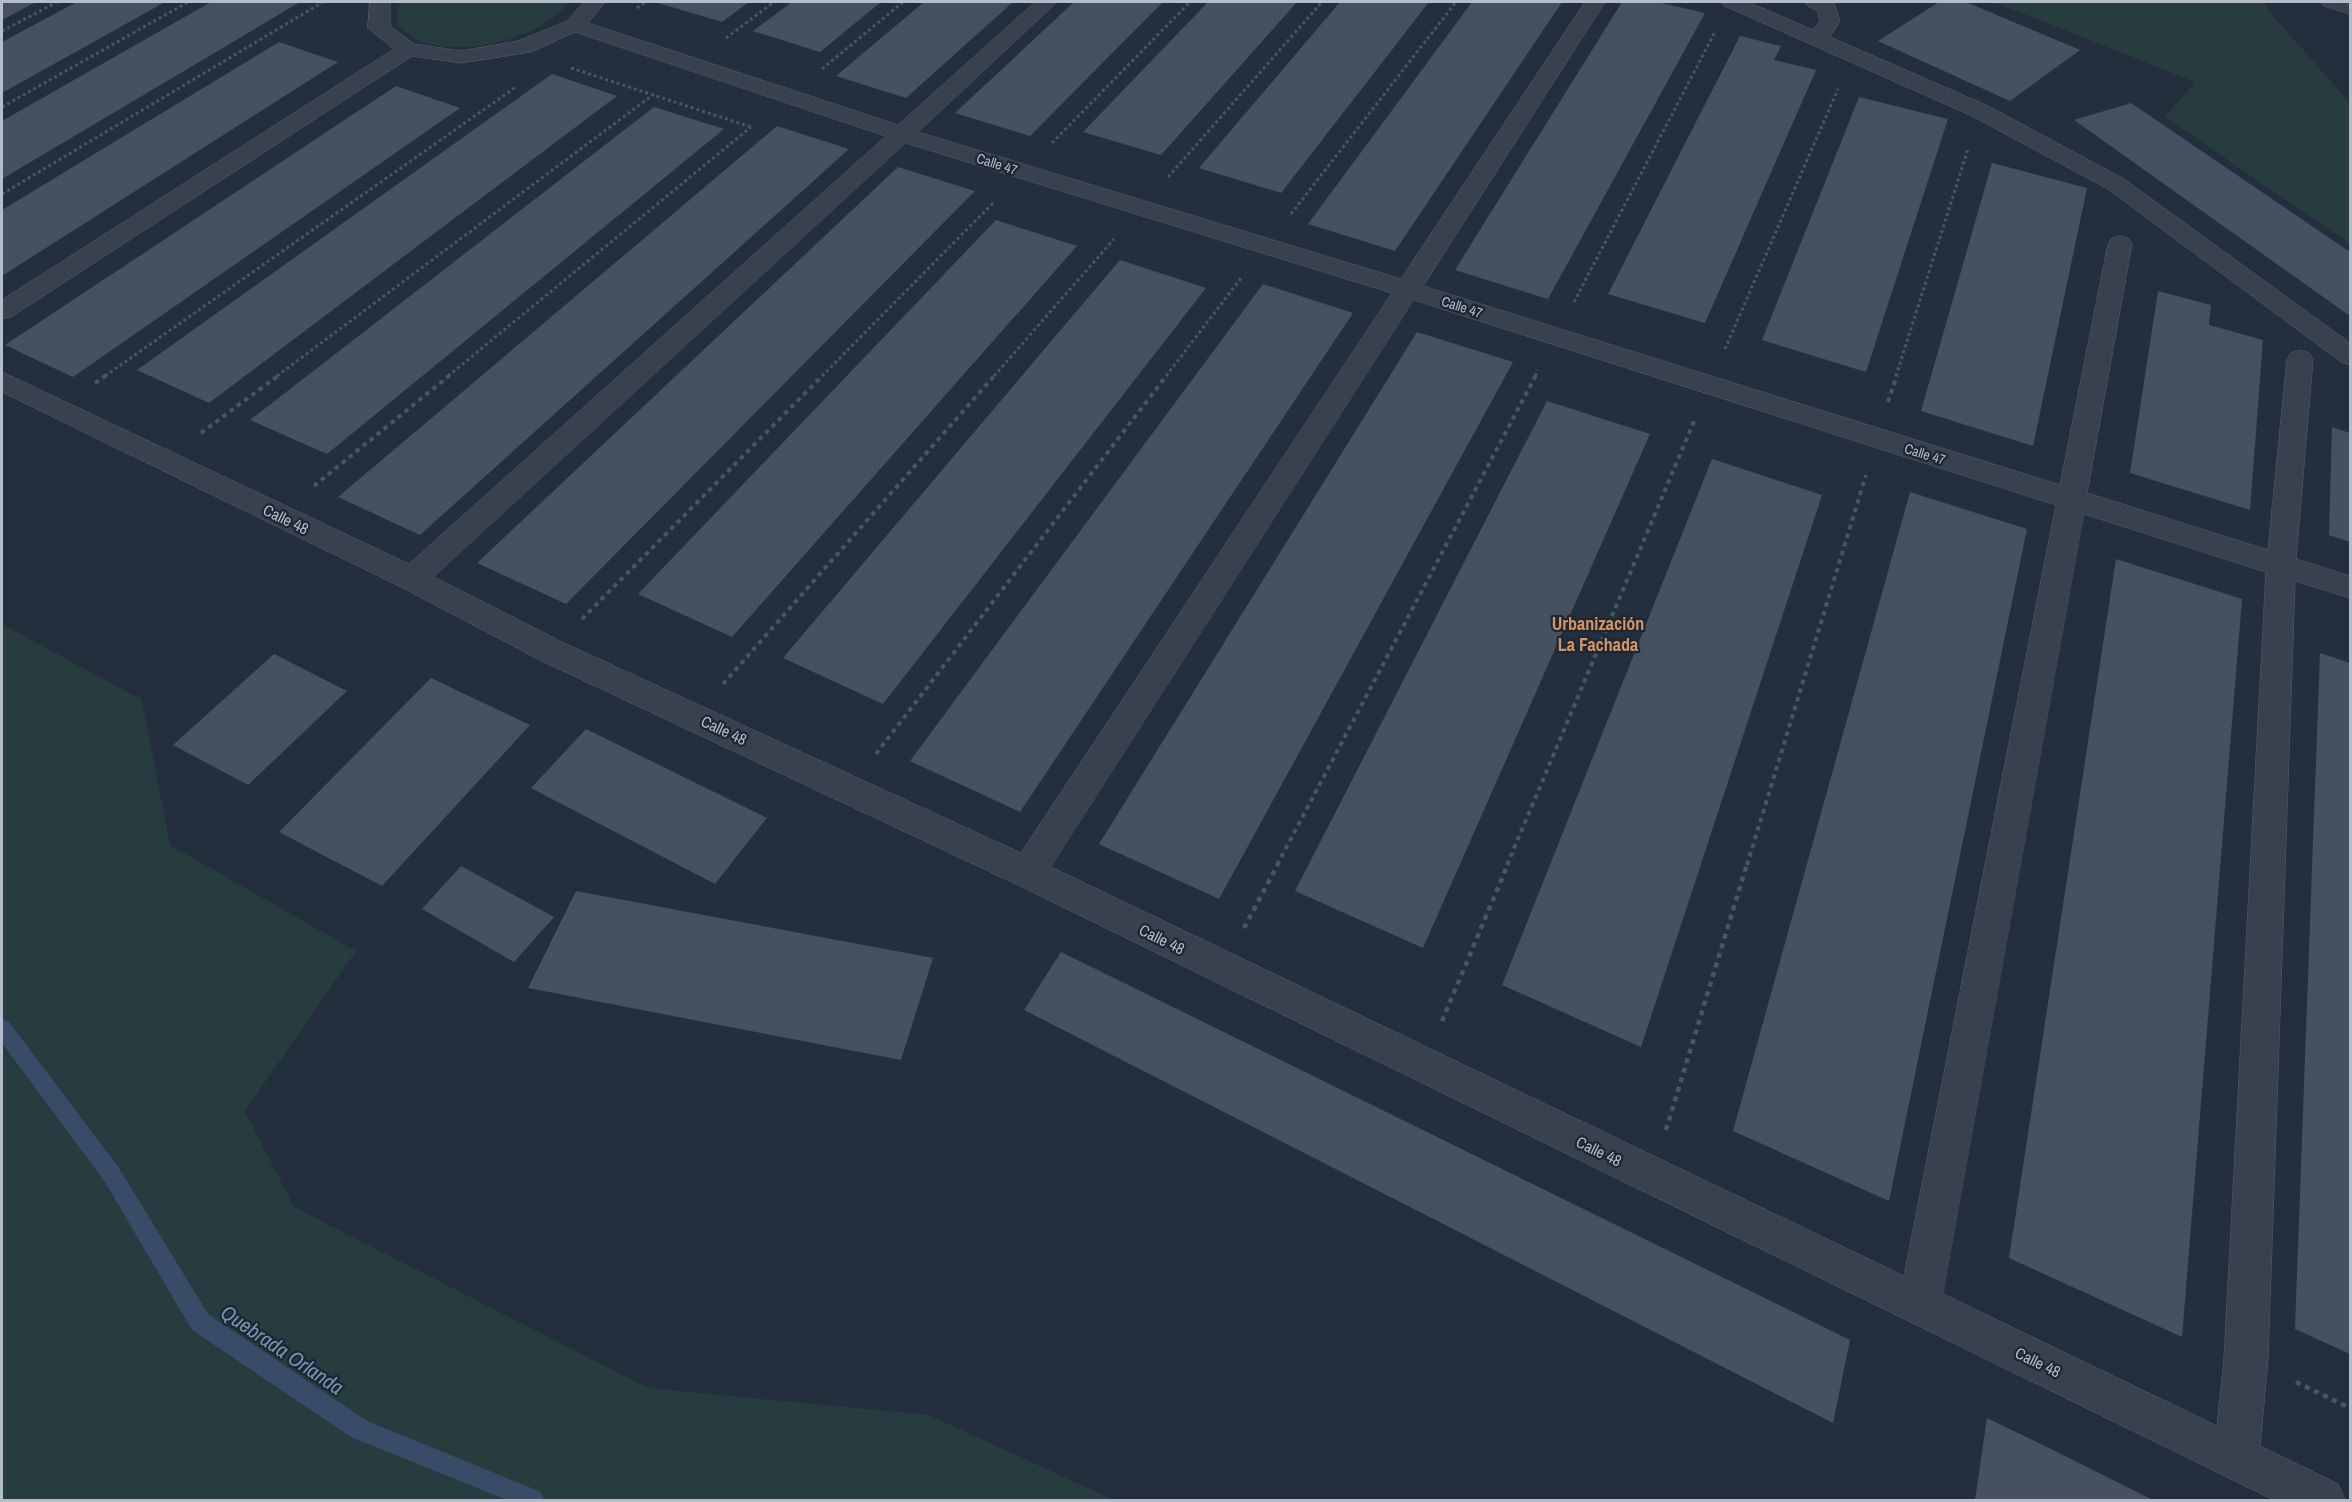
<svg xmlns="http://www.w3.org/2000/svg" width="2352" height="1502" font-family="'Archivo Narrow',sans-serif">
<rect width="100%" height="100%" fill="#242f3e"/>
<!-- green -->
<path fill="#263c3f" d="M400 2H568C543 43 421 71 396 19Z
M1994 2H2265L2267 9 2350 103V244L2165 117 2195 82Z
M2 624 142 700 170 845 356 951 245 1111 294 1207 648 1388 929 1415 1114 1500H2Z"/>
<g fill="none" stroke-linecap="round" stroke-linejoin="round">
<!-- stream -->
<path fill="#394c67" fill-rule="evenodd" d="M2 1019 9 1022 119 1168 208 1314 367 1421 541 1492 544 1500H507L351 1437 192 1330 105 1182 2 1043Z"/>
</g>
<!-- building -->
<path fill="#455162" d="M2 2H36L2 20Z
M77 2H165L2 93V42Z
M211 2H300L2 179V121Z
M660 2H749L722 22 658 3Z
M792 2H881L820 52 753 31Z
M924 2H1013L906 98 836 76Z
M1074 2H1163L1030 136 955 113Z
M1208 2H1297L1161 155 1083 132Z
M1340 2H1429L1281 193 1199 168Z
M1472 2H1562L1395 251 1308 224Z
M1622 2H1657L1705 13 1548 299 1455 270Z
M1939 2H1966L2080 50 2010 101 1878 41Z
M1740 36 1781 46 1774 60 1816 70 1705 323 1608 294Z
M279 42 338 62 2 276V210Z
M552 74 617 96 209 403 137 370Z
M396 86 460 108 73 377 5 345Z
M1859 97 1948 119 1866 372 1762 340Z
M2131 103 2350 252V316L2074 120Z
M654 107 724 129 327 454 250 420Z
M777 126 849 149 420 535 338 497Z
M1992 163 2087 188 2033 446 1921 411Z
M898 167 975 191 566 604 477 563Z
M996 220 1077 246 732 637 638 594Z
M1120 260 1206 288 883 704 783 658Z
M1263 284 1353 313 1020 812 910 761Z
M2158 291 2211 305 2209 325 2263 340 2250 510 2130 473Z
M1417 332 1513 362 1219 899 1099 844Z
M1547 401 1650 434 1423 948 1295 891Z
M2332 427 2350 433V542L2329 535Z
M1712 459 1822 495 1641 1047 1502 985Z
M1910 492 2027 529 1889 1201 1733 1131Z
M2116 559 2242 599 2182 1337 2009 1258Z
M2320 653 2350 663V1354L2295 1329Z
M274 654 347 691 248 785 173 745Z
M431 678 530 725 382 886 279 832Z
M586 729 767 818 715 884 531 788Z
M461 866 554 917 514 962 422 909Z
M576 891 933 958 901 1060 528 988Z
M1061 952 1850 1340 1833 1423 1024 1010Z
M1987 1418 2051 1449 2153 1500H1975Z"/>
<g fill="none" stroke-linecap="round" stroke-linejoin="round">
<defs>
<path id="minor" d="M370 2H390V26L414 44 461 51 518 41 567 21 584 2H605L588 23 898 125 1035 2H1057L918 132 1401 279 1585 2H1605L1423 286 2060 485 2108 244 2111 239 2120 236 2129 239 2132 244 2087 493 2268 550 2287 359 2291 353 2300 350 2309 353 2313 359 2296 559 2350 576V598L2295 581 2268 1359 2260 1446 2338 1484 2345 1500H2274L1016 884 540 660 401 587 2 392V372L409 564 886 136 575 32 531 52 461 63 412 56 11 317 2 319V300L394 49 368 28ZM906 143 1392 293 1021 853 562 642 434 577ZM1414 300 2056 505 1904 1276 1051 867ZM2084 514 2266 572 2224 1359 2217 1426 1943 1294Z
M1722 2H1748L1813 30 1820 21 1817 10 1808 6 1805 2 1834 3 1840 21 1830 37 1988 106 2124 179 2350 343V365L2341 362 2108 189 1972 116 1725 6Z
M2321 2H2350V14L2324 6Z"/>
</defs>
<!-- minor casing -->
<use href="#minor" stroke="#565f6c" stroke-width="1"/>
<!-- path-far2 -->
<path stroke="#44595c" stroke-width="3" stroke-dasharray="3 3" stroke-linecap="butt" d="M637 8 646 2
M2 31 57 2
M726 38 774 2
M571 68 751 127
M822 69 903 2
M2 107 188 2
M1052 143 1190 2
M1168 177 1322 2
M2 194 323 2
M1291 214 1456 2
M1574 302 1715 32
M1725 349 1838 89
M105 376 516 87
M277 376 654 94
M448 376 751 127
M822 376 995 201
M994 376 1114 239
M1166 376 1242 277
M1535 376 1538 370
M1896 376 1968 149"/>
<!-- path-far1 -->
<path stroke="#44595c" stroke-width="4" stroke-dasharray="4.5 4.5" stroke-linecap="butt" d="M95 383 107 375
M1888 402 1897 375
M201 433 279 375
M314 486 450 375
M582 619 823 375
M723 684 995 375
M876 754 1167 375
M1277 865 1536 375
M1507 865 1695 419
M1747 865 1866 475"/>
<!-- path -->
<path stroke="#44595c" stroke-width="4.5" stroke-dasharray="5 5" stroke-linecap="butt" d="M1244 928 1278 864
M1442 1021 1508 864
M1666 1130 1747 864
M2296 1382 2350 1408"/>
<!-- minor -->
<use href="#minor" fill="#38414e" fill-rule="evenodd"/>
</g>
<g text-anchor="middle" stroke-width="4.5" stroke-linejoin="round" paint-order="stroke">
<!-- far-street labels -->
<g font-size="14" fill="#b4bcc9" stroke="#1d2633">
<text transform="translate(997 164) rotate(18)" y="5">Calle 47</text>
<text transform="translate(1462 307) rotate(18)" y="5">Calle 47</text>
<text transform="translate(1925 454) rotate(17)" y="5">Calle 47</text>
</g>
<!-- street labels -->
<g font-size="16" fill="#b4bcc9" stroke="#1d2633">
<text transform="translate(286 519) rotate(26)" y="6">Calle 48</text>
<text transform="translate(724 730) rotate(25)" y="6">Calle 48</text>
<text transform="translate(1162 939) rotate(26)" y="6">Calle 48</text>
<text transform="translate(1599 1151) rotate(26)" y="6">Calle 48</text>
<text transform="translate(2038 1362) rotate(26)" y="6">Calle 48</text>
</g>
<!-- neighbourhood labels -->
<g font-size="18" font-weight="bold" fill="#d59563" stroke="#1d2633">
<text x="1598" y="630">Urbanización<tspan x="1598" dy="21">La Fachada</tspan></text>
</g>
<!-- near-water labels -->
<g font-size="21" font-style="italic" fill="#7c92b1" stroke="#1d2633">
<text transform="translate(282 1350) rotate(34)" y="7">Quebrada Orlanda</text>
</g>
</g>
<!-- border -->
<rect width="2352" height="1502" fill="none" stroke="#b4bcc9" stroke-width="6"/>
</svg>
